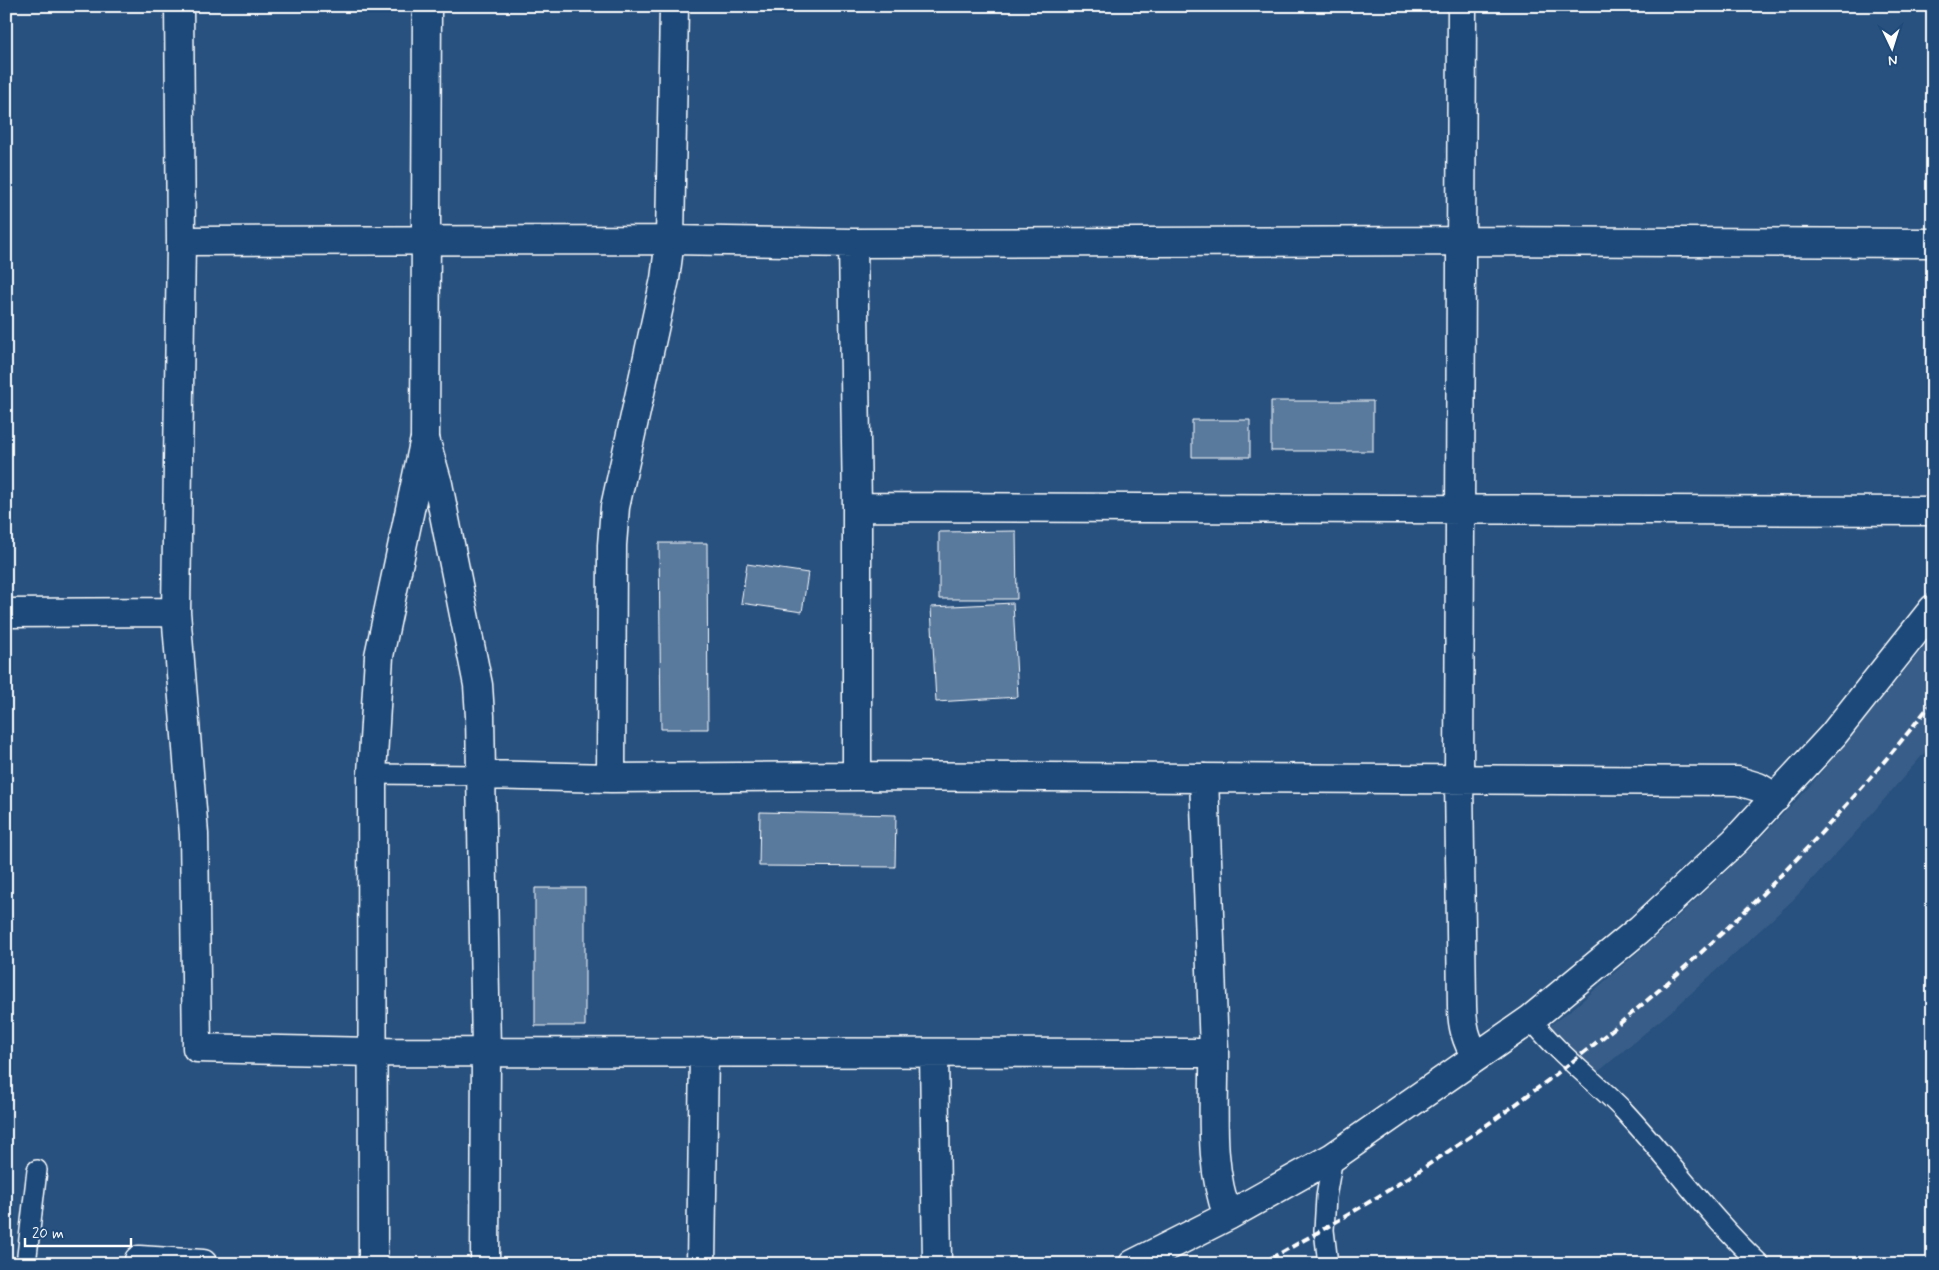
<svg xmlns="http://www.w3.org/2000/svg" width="1939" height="1270" font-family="Mynerve,sans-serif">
<rect width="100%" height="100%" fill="#28517f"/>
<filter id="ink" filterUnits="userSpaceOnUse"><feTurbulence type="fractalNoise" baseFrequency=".02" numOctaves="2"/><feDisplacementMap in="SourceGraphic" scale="10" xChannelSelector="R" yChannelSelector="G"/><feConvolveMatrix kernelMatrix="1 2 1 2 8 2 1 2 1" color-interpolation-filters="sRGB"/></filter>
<g filter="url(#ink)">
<!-- built -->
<path fill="#375d88" d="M1933 636V743L1856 832 1793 900 1675 1008 1598 1072 1549 1026 1576 1006 1665 929 1754 845 1810 786Z"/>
<!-- building -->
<path fill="#5a7a9d" stroke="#fff" d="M1271 401H1373V451H1271Z
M1192 420H1250V457H1192Z
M1016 531 1017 599H939V532Z
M659 543H707L708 729H661Z
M747 564 808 573 802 612 741 603Z
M1013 603 1018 697 936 702 931 607Z
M760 812 896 815 895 867 759 866Z
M535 888H585V1026H535Z"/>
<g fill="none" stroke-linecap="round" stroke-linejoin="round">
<defs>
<path id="service" d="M372 774 483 775
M1531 1019C1557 1053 1593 1079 1623 1110 1670 1160 1709 1217 1760 1264
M26 1264 37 1170
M1328 1264 1324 1230 1326 1197 1333 1157"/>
<path id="minor" d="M179 6 181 241 176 612 194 834 197 1048 373 1052 1214 1053
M1462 6 1459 780 1462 1006C1462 1026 1466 1040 1476 1057
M181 241 670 240 853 243 1459 241 1933 243
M853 243 857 507V776
M425 439 438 484 478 685 480 716 486 1050 485 1264
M857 507 1933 511
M6 613 176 612
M483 775 611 778 857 776 1738 781 1758 787 1776 798
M611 778 612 545 615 507 665 279 670 240 674 6
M1204 778C1207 869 1211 960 1214 1051 1215 1106 1208 1164 1228 1216
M934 1053 937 1264
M139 1260 203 1264
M373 1264 372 774 379 656 424 443
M701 1264 704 1052
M1133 1264 1228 1216 1333 1157 1531 1019 1640 929 1735 841 1833 735 1933 609"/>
<path id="tertiary" d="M425 439 427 6"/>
</defs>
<!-- service casing -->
<use href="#service" stroke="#fff" stroke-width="22"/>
<!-- minor casing -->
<use href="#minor" stroke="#fff" stroke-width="31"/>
<!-- tertiary casing -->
<use href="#tertiary" stroke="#fff" stroke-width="31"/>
<!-- service -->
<use href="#service" stroke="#1f4a7a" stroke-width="19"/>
<!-- minor -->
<use href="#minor" stroke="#1f4a7a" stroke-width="28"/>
<!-- tertiary -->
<use href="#tertiary" stroke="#1f4a7a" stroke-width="28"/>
<!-- rail -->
<path stroke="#fff" stroke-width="4" stroke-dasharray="8 4" stroke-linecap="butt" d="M1260 1264C1519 1127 1753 933 1933 701"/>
</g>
</g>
<!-- margin -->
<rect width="1939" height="1270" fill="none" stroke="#1f4a7a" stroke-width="25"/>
<rect x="12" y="12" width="1914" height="1245" fill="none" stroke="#fff" stroke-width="2" filter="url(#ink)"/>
<!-- north arrow -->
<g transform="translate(1892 48) rotate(176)" stroke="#1f4a7a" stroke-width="4" paint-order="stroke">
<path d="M0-4L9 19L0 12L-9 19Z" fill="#ffffff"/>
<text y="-8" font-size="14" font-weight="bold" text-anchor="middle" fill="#ffffff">N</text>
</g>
<!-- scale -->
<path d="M25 1238v8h106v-8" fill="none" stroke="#ffffff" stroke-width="2.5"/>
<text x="32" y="1238" font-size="15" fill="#ffffff" stroke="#1f4a7a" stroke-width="4" paint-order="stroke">20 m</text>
</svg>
